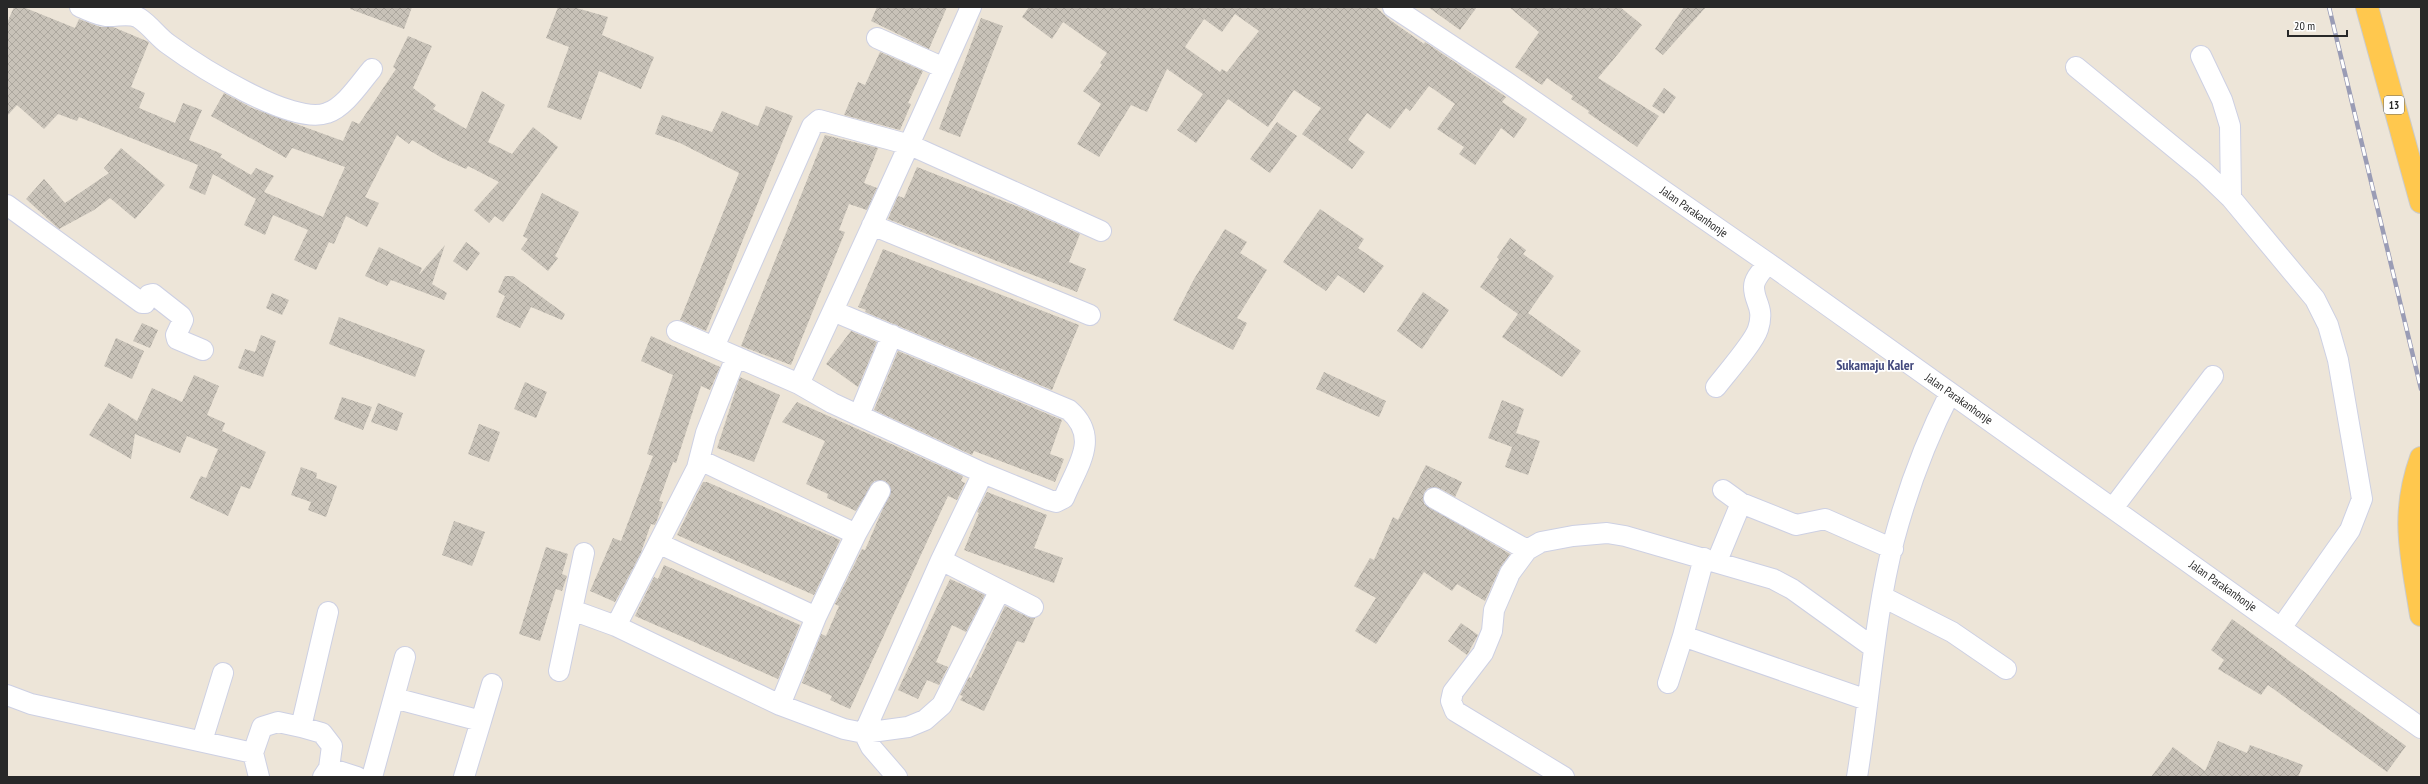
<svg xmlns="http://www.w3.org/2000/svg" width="2428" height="784" font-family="'PT Sans Narrow',sans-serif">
<defs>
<pattern id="building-cross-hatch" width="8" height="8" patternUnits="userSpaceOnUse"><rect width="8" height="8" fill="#c8c2b8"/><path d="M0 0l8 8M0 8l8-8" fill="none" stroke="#aca79e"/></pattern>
</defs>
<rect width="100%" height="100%" fill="#ede5d8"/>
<!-- building -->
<path fill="url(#building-cross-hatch)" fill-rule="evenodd" d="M14 7H23L75 28 79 19 100 27H113L149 42 131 87 145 93 139 108 175 123 183 103 202 110 189 140 222 154 220 157 251 175 256 168 274 176 264 192 323 217 345 167 292 148 286 158 211 116 224 93 252 108 343 141 352 121 359 124 396 69 393 67 408 36 432 46 413 88 436 105 433 109 466 129 482 91 505 105 488 142 512 154 533 127 558 147 503 222 495 216 489 223 474 210 499 182 468 166 466 169 442 158 412 140 409 144 397 135 365 197 379 203 367 227 346 216 334 244 329 242 316 270 294 260 308 230 273 215 265 235 244 225 256 199 213 174 205 195 189 188 198 165 79 117 77 121 58 114 44 129 17 105 7 116V23Z
M350 7H412L404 29 350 9Z
M558 7H573L608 17 602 35 654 57 641 89 599 71 581 120 547 107 569 47 546 38Z
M877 7H947L929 49 871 21Z
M1029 7H1376L1390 20 1424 44 1425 42 1506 97 1502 102 1527 119 1514 138 1501 128 1475 165 1459 154 1464 147 1437 129 1455 104 1429 86 1410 111 1406 108 1390 129 1367 113 1348 140 1365 152 1352 169 1302 134 1321 108 1294 90 1268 127 1228 99 1196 143 1177 130 1203 94 1167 69 1147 112 1131 105 1099 157 1077 144 1101 104 1083 91 1102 65 1100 63 1107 53 1063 22 1052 39 1022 17ZM1235 14 1259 31 1227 72 1222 69 1220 72 1185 47 1204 19 1222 32Z
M1428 7H1477L1460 30Z
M1509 7H1620L1642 25 1598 78 1659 116 1637 147 1588 113 1589 111 1571 99 1573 96 1547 78 1542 85 1515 67 1539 32Z
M1684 7H1706L1663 55 1655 49Z
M981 18 1003 26 960 137 939 129Z
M880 52 923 71 908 103 911 104 900 130 844 115 858 82 865 85Z
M1664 88 1676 97 1664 114 1652 106Z
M766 106 793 116 706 331 680 320 739 173 680 143 655 134 662 115 712 132 722 111 758 126Z
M1277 122 1297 136 1270 173 1250 159Z
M825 135 878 148 864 183 877 188 867 210 849 204 839 230 845 232 791 365 741 346Z
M121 148 165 185 135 219 110 198 94 210 59 229 26 199 44 179 65 203 109 173 104 168Z
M917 167 1024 209 1080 234 1069 262 1086 269 1077 292 888 219 898 196 904 198Z
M542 193 579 212 555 256 558 258 548 271 521 249 528 239 523 236Z
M1320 209 1364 239 1358 248 1384 266 1364 293 1338 275 1326 291 1283 262Z
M1225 229 1247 242 1240 253 1267 270 1237 318 1247 323 1233 350 1173 320 1194 279Z
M1510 238 1526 250 1523 254 1554 276 1528 313 1581 351 1562 377 1502 337 1518 314 1480 287 1499 259 1497 257Z
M466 242 480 253 467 271 453 261Z
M445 245 432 284 447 293 444 300 391 280 387 286 365 276 379 247 422 268 419 275Z
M883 249 1079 325 1052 390 865 312 866 310 858 307Z
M505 276H513L565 314 562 320 531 307 520 328 496 317 505 296 498 292Z
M1423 292 1449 310 1422 349 1397 331Z
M272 293 289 300 282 315 266 308Z
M339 317 425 350 415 377 329 344Z
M142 323 158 330 150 348 133 341Z
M851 331 877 342 858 387 826 364Z
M261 335 276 341 263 377 238 368 245 349 255 352Z
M651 336 720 367 710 390 701 386 676 463 673 462 659 501 663 502 657 520 655 525 651 524 640 555 615 602 590 591 613 538 621 541 653 456 647 454 673 375 641 361Z
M116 338 144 351 132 379 104 366Z
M898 351 1062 420 1050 454 1064 459 1055 482 974 451 972 455 874 410Z
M1324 372 1386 401 1379 417 1316 389Z
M194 375 219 386 207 415 225 423 222 431 266 452 250 489 241 486 228 516 190 498 201 476 206 478 218 449 187 436 180 453 135 434 131 459 89 435 109 403 137 421 152 388 182 402Z
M740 377 780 395 754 462 717 448Z
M525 382 547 392 536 418 514 409Z
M342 397 372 407 363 430 334 419Z
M1502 400 1524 409 1516 433 1540 441 1528 475 1505 467 1512 447 1488 438Z
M797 402 963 476 961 481 965 483 957 500 948 496 850 709 830 700 832 696 802 683 821 634 826 636 839 606 835 604 862 549 865 550 891 490 885 481H874L856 511 827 498 828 494 806 484 825 441 782 422Z
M378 403 403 413 397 431 371 422Z
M479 424 500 432 489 462 468 454Z
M1426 465 1462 482 1455 497 1439 488H1428L1424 493V504L1510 554 1500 568 1485 601 1457 584 1452 591 1424 572 1376 644 1355 631 1376 598 1354 586 1370 558 1374 560 1393 517 1398 520Z
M301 467 317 473 316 478 337 486 326 517 308 510 311 502 291 495Z
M703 482H707L840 540 814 595 677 535Z
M987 492 1047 515 1034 548 1063 558 1054 583 964 550 979 513 977 512Z
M454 521 485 532 472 566 442 555Z
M546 547 568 554 562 574 567 576 562 591 556 589 540 641 519 634Z
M664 565 800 625 778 679 635 616 654 577 658 579Z
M950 579 985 595 966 632 952 625 936 662 948 667 939 685 927 680 918 699 898 690Z
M1005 606 1028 617 1035 618 1024 643 1017 641 984 711 960 700 963 696 960 695 969 677 971 678Z
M2232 619 2406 746 2387 772 2268 685 2261 695 2218 669 2224 660 2211 650Z
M1461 623 1478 635 1467 655 1448 641Z
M2218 741 2247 753 2250 745 2303 765 2298 777H2151L2173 747 2205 771Z"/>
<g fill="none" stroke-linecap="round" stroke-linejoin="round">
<defs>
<path id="minor" d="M80 7C88 10 97 15 106 16 117 17 129 12 139 18 150 25 158 37 168 44 198 66 292 126 327 113 345 107 360 83 372 69
M1393 7 1505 81 1768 263 2421 728
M877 38 944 68
M2201 56 2222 100 2230 126 2231 198
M2076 67 2204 172 2231 198 2315 299 2328 325 2338 360 2362 499 2350 530 2281 628
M7 205 142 303H145L149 295 153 294 181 316 183 320 176 335 177 339 203 350
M872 225 1090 315
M833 311 1069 410C1101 438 1077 466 1064 498L1056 502 1049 500 983 473 832 403 799 384C857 259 915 133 971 7
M677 331 799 384
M714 347 812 126 819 120 910 145 1101 231
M736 357 706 433 697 468 616 626 780 705 844 729 864 733 908 727 925 720 942 705 1000 590
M1716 387C1726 374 1754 342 1758 329 1765 307 1754 303 1754 287 1754 278 1763 270 1768 263
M859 415 892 335
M700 460 856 534 816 617 780 705
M1723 490 1741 503
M1434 498 1527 550
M2113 508 2213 376
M856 534 880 491
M660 544 816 617
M941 560 1033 607
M1717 561 1741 503 1796 525 1825 519 1893 549
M1883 597 1952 632 2006 669
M572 610 616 626
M1683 636 1704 558
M559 671 584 553
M1668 683 1683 636 1867 700
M7 695 31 704 253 753 259 777
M394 698 481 721 492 684
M301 727 322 733 332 746 329 768 323 777
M202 741 223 673
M253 753 262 727 278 722 301 727 328 612
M329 768 357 777
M372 777 405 657
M464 777 481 721
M897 777 871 747 864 733 941 560 983 473
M1564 777 1455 711 1451 701 1453 692 1483 653 1492 631 1494 610 1510 573 1527 550 1541 542 1573 536 1607 533 1625 536 1773 579 1792 589 1874 648
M1857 777C1870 698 1874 618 1894 540 1908 488 1926 440 1950 393"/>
<path id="trunk" d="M2367 7 2421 202
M2421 458C2400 516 2412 557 2421 615"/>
</defs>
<!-- minor casing -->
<use href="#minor" stroke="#cdd0e3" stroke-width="22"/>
<!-- trunk casing -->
<use href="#trunk" stroke="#cbcbcb" stroke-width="24"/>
<!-- minor -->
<use href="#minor" stroke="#fff" stroke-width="20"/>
<!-- trunk -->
<use href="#trunk" stroke="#ffc84e" stroke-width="22"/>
<defs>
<path id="rail" d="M2329 7 2421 389"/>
</defs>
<!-- rail casing -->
<use href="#rail" stroke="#9a9cb5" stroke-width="4.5"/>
<!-- rail -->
<use href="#rail" stroke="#fff" stroke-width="3" stroke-dasharray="9" stroke-linecap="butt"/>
</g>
<g text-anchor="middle" stroke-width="3.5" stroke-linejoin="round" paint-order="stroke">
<!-- shield labels -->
<rect fill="#fff" stroke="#686868" stroke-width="1" x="2384" y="96" width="20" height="18" rx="3"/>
<g font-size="11" font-weight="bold" fill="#282828">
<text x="2394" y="109">13</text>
</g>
<!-- street labels -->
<g font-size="12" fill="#282828" stroke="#fff">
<text transform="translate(1694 212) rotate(35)" y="4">Jalan Parakanhonje</text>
<text transform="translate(1959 399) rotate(35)" y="4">Jalan Parakanhonje</text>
<text transform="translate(2223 586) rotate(35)" y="4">Jalan Parakanhonje</text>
</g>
<!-- quarter labels -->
<g font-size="14" font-weight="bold" fill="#444a7d" stroke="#fff">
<text x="1875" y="370">Sukamaju Kaler</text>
</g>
</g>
<!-- border -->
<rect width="2428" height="784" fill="none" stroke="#282828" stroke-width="16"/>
<!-- scale -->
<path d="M2288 30v6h59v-6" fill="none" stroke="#282828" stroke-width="2"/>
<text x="2294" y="30" font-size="12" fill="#282828" stroke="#ffffff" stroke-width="3" paint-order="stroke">20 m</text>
</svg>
